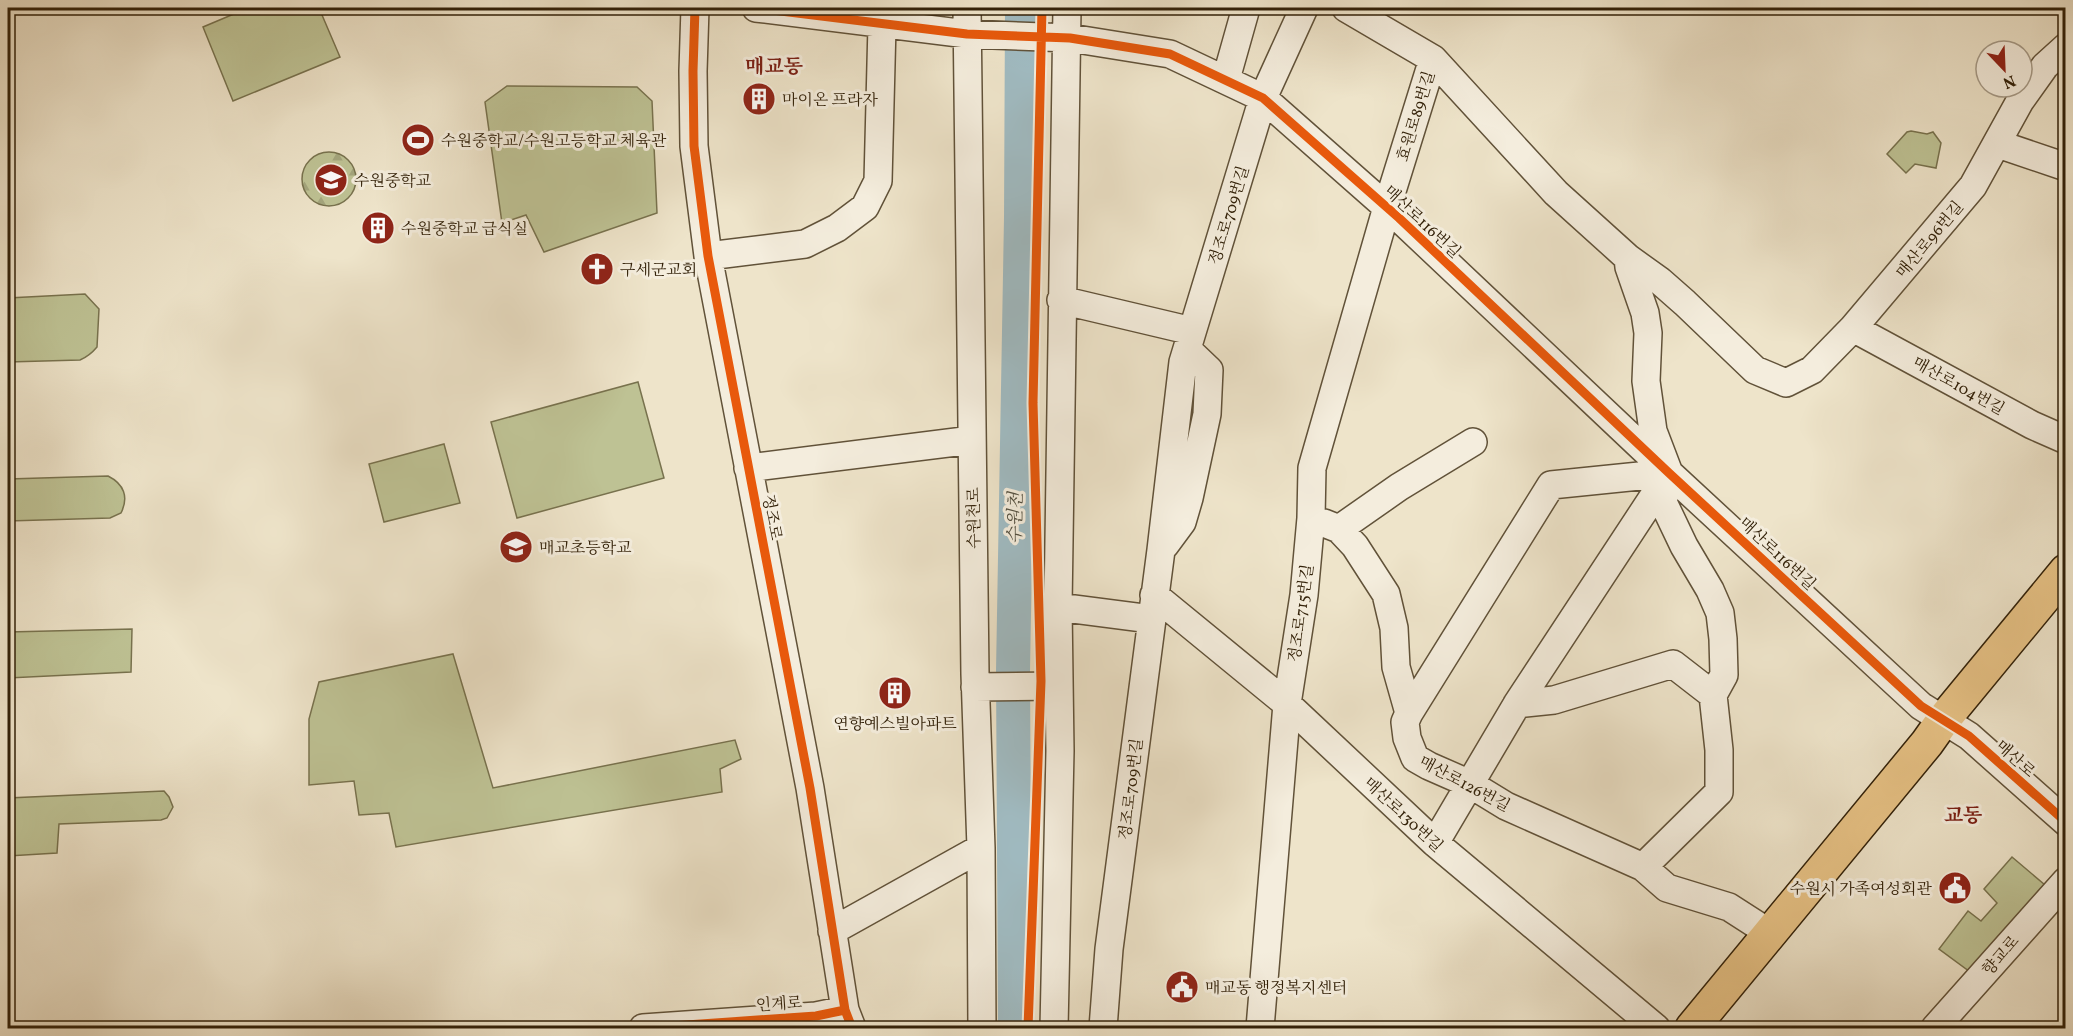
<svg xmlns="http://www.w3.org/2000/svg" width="2073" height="1036" font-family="Vollkorn,'Noto Serif KR',serif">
<defs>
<pattern id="forest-firs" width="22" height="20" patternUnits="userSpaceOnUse" patternTransform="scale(1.5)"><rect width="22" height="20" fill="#bec294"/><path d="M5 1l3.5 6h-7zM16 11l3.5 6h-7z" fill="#a4a67e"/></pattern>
</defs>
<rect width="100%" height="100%" fill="#eee4ca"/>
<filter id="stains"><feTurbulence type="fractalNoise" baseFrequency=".00333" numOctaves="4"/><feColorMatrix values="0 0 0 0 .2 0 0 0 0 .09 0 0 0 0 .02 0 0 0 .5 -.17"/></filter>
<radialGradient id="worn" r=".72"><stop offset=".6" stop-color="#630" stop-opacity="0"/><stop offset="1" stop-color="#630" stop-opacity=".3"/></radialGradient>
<!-- forest -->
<path fill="url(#forest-firs)" stroke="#78724e" stroke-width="1.5" d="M302 179a27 27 0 1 1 54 0a27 27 0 1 1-54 0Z"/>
<!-- park -->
<path fill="#bec294" stroke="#78724e" stroke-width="1.5" d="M248 8H319L340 57 233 101 203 27Z
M507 86 637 87 652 101 657 213 544 252 526 215 502 223 485 102Z
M1911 131 1927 134 1933 132 1941 143 1936 168 1915 164 1906 173 1887 154 1907 132Z
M85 294 99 309 97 347C92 353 87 357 80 360L8 362V298Z
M638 382 664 478 517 518 491 422Z
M444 444 460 503 384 522 369 464Z
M108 476C124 484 129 497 121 513L110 518 8 521V479Z
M132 629 131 672 8 678V632Z
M453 654 493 788 735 740 741 759 720 769 722 792 396 847 389 813 359 815 354 781 309 785V719L319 682Z
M164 791 169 797 173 807 167 818 161 820 59 824 57 853 8 856V798Z
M2012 857 2051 890 1977 977 1939 949 1968 911 1981 921 1997 903 1984 889Z"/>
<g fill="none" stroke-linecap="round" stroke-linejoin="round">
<!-- river -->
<path stroke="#a0bbc2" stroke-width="34" d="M1015 1028 1013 671 1021 218 1022 8"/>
<defs>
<path id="minor" d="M695 8 693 71 694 146 708 256 810 788 845 1010 852 1028
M756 8 967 34 1070 38 1170 54 1263 98 1399 218 1669 473 1921 706 1969 736 2066 822
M967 8 975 674 981 848 982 1028
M1346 8 1433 59 1556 193 1628 258 1660 281 1685 303 1755 370 1786 383 1812 370 1853 328 1973 186 2020 101 2045 66 2066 47
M1226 79 1246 8
M1998 144 2066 167
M708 256 805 244 837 228 865 207 878 181 882 25
M1628 258 1629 267 1645 313 1648 333 1646 381 1653 431 1669 473 1663 502 1684 546 1710 590 1720 613 1723 639 1724 675 1713 695
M1061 300 1192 331
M1853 328 2032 425 2066 440
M748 468 972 440
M1324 523 1339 529 1399 487 1473 442
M1339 529 1355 546 1386 594 1394 628 1396 667 1409 713 1405 722 1407 738 1415 758 1429 766 1470 784 1506 806 1643 867 1667 888 1729 907 1771 934
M1165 545 1182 522 1189 498 1207 414 1209 370 1187 349
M1154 595 1287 704 1435 843 1656 1028
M1058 607 1151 619
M975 687 1059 686
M1517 704 1554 700 1673 664 1713 695 1719 750V792L1643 867
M1409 713 1551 485 1669 473
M1435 843 1517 704 1665 479
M832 931 981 848
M643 1028 816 1016 845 1010
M1054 1028 1060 751 1058 607 1067 8
M1103 1028 1109 949 1161 550 1183 362 1263 98 1304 8
M1260 1028 1287 704 1304 595 1311 518 1312 468 1387 207 1433 59
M1935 1028 2066 881"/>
<path id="major" d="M1692 1028 1927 743 1944 719 2066 571"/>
</defs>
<!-- minor casing -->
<use href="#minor" stroke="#615239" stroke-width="30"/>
<!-- major casing -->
<use href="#major" stroke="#322109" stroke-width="36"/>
<!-- minor -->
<use href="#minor" stroke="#f4eddd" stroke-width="27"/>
<!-- major -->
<use href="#major" stroke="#e7c285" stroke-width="33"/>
<defs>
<path id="cycleway" d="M695 8 693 71 694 146 708 256 810 788 845 1010 852 1028
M756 8 967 34 1070 38 1170 54 1263 98 1399 218 1669 473 1921 706 1969 736 2066 822
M643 1028 816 1016 845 1010
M1028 1028 1041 681 1033 403 1042 8"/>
</defs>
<!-- cycleway casing -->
<use href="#cycleway" stroke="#f4eddd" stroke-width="13"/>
<!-- cycleway -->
<use href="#cycleway" stroke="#e8590c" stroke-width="9"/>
</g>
<!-- icons -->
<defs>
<symbol id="building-disc" viewBox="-11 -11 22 22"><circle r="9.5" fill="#8f2418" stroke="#f4eddd"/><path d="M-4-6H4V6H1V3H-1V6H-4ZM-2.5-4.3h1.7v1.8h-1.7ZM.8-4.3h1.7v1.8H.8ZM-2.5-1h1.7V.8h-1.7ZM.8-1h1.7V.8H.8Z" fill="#fff"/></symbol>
<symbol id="stadium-disc" viewBox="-11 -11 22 22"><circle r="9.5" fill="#8f2418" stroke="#f4eddd"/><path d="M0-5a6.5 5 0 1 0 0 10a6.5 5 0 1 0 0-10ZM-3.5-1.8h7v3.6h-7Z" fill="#fff"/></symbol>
<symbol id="school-disc" viewBox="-11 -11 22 22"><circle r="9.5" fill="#8f2418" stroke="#f4eddd"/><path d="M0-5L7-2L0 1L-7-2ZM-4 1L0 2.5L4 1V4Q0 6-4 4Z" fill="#fff"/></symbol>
<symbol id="church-disc" viewBox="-11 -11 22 22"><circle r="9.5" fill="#8f2418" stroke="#f4eddd"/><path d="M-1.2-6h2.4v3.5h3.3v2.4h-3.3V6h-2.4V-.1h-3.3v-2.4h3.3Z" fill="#fff"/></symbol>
<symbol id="civic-disc" viewBox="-11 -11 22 22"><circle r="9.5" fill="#8f2418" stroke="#f4eddd"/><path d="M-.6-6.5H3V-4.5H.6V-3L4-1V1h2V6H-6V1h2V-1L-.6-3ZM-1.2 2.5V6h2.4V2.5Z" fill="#fff"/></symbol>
</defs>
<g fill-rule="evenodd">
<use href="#building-disc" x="740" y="80" width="38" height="38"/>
<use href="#stadium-disc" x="399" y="121" width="38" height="38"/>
<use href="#school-disc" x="312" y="161" width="38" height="38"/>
<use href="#building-disc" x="359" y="209" width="38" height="38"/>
<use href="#church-disc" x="578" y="250" width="38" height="38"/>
<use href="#school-disc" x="497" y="528" width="38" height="38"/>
<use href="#building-disc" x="876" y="674" width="38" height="38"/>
<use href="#civic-disc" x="1936" y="869" width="38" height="38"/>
<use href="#civic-disc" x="1163" y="968" width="38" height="38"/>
</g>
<g text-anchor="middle" stroke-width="6" stroke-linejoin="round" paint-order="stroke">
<!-- poi labels -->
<g font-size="16" fill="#322109" stroke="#f4eddd" text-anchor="start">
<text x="782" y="105">마이온 프라자</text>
<text x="441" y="146">수원중학교/수원고등학교 체육관</text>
<text x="354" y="186">수원중학교</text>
<text x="401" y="234">수원중학교 급식실</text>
<text x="620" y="275">구세군교회</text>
<text x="539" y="553">매교초등학교</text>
<text x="895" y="729" text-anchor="middle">연향예스빌아파트</text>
<text x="1932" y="894" text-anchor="end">수원시 가족여성회관</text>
<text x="1205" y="993">매교동 행정복지센터</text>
</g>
<!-- street labels -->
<g font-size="16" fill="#322109" stroke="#f4eddd">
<text transform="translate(1415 116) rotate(-73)" y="6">효원로89번길</text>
<text transform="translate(1228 215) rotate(-73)" y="6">정조로709번길</text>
<text transform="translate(1423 221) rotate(43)" y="6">매산로116번길</text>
<text transform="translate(1929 239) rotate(-50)" y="6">매산로96번길</text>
<text transform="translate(1959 385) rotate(29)" y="6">매산로104번길</text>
<text transform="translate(773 517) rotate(79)" y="6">정조로</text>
<text transform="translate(973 518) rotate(-91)" y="6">수원천로</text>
<text transform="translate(1778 553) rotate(43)" y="6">매산로116번길</text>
<text transform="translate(1300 613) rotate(-82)" y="6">정조로715번길</text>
<text transform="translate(2016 758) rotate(42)" y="6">매산로</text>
<text transform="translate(1465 783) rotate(28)" y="6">매산로126번길</text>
<text transform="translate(1130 789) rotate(-83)" y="6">정조로709번길</text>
<text transform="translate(1404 814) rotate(43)" y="6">매산로130번길</text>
<text transform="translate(2000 955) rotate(-49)" y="6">향교로</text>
<text transform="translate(779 1003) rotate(-4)" y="6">인계로</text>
</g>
<!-- water labels -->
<g font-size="18" font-style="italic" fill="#534f40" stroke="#f4eddd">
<text transform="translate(1015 518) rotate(-89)" y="6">수원천</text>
</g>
<!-- quarter labels -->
<g font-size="20" font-weight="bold" fill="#7a1f14" stroke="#f4eddd">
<text x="774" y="73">매교동</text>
<text x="1963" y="822">교동</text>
</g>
</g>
<!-- margin -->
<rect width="2073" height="1036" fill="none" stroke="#eee4ca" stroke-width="30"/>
<rect x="9" y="9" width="2055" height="1018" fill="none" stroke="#322109" stroke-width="3"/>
<rect x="15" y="15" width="2043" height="1006" fill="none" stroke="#322109" stroke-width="1.5"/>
<!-- north arrow -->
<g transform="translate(2004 69) rotate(157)"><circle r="28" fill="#f4eddd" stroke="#a69b88" stroke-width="1.5"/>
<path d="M0-4.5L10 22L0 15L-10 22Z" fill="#8f2418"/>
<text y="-9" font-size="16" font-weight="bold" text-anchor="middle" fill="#322109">N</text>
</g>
<rect width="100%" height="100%" filter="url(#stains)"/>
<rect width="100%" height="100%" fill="url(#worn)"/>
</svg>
